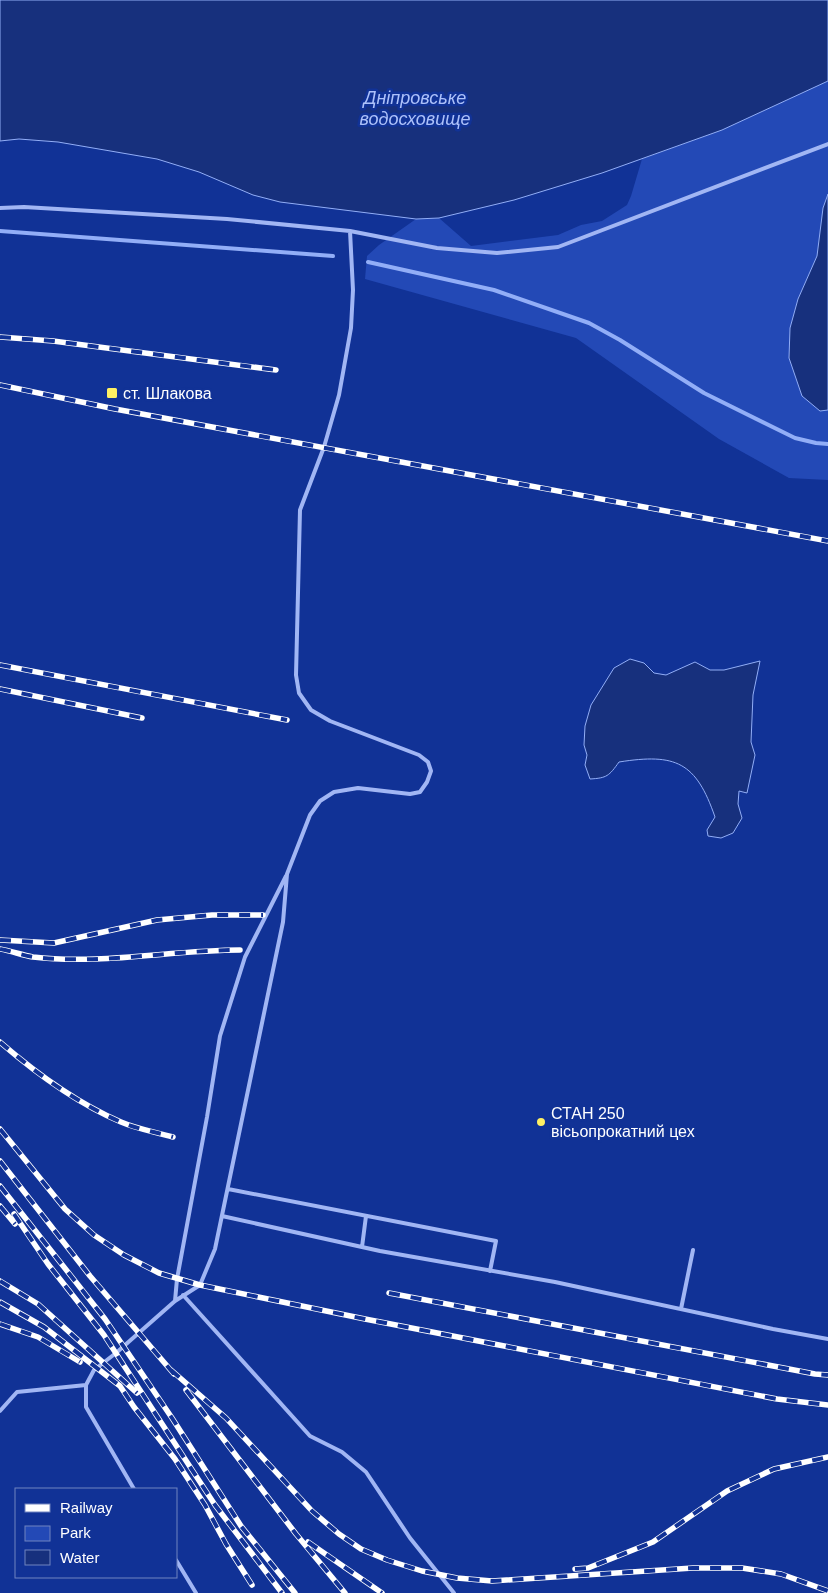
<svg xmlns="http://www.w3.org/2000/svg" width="828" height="1593" font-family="Arial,sans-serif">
<rect width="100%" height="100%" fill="#113296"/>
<!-- green -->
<path fill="#2349b6" d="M828 81V194L823 208 817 256 798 299 790 328 789 358 802 396 820 411 828 410V480L789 478 719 439 576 338 365 279 367 256 379 245 416 219 439 218 471 246 558 235 581 225 602 221 627 205 631 196 642 159 722 130Z"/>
<!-- water -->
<path fill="#17307d" stroke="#92aef7" d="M0 0H828V81L722 130 602 173 514 200 439 218 416 219 280 202 253 195 199 172 157 159 58 142 19 139 0 141Z
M828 194V410L820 411 802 396 789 358 790 328 798 299 817 256 823 208Z
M630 659 644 663 654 673 666 675 695 662 710 670H724L760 661 753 695 751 742 755 755 747 793 739 791 738 804 742 818 733 833 721 838 708 836 707 830 715 817C696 762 676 753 619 762 609 776 607 778 590 779L585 765 587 755 584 745 585 726 591 705 614 668Z"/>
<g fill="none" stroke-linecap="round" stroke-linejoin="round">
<!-- stream -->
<path stroke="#92aef7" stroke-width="4" d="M0 231 333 256
M368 262 494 290 589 323 620 340 704 393 795 438 816 443 828 444"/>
<!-- lane -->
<path stroke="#a1b6f4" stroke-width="4" d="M0 208 24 207 227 219 350 231 437 248 497 253 558 247 828 144
M228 1189 496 1241 490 1271
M222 1216 380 1251 555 1282 773 1329 828 1339
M362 1247 366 1216
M183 1295 310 1436 342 1452 366 1472 410 1538 454 1593
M175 1301 177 1279 207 1117 220 1036 245 957 286 876
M681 1309 693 1250
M0 1411 17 1392 86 1385
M134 1489 86 1407V1385L94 1370 116 1353 175 1301 200 1285 215 1249 283 922 287 874 310 815 320 801 334 792 358 788 410 794 420 792 427 782 431 771 428 762 419 755 330 721 311 710 299 693 296 675 300 510 324 447 339 395 351 328 353 290 350 231
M176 1560 196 1593"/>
<defs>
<path id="rail" d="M0 337 53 341 276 370
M0 385 115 409 828 541
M0 665 287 720
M0 689 142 718
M0 940 54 943 157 920 212 915H263
M0 949C11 951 22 955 33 957 102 965 171 950 240 950
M0 1042C37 1074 77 1103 121 1122 137 1129 156 1132 173 1137
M0 1129 65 1209 94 1235 124 1255 159 1273 200 1285 365 1319 777 1399 828 1405
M0 1161 90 1276 174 1374
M0 1186 105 1319 172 1418 241 1526 295 1593
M0 1206 15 1224
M14 1214 48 1264 104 1335 215 1505 282 1593
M0 1281 38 1304 137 1393
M389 1293 815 1374 828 1375
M0 1302 44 1327 120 1386 134 1407 175 1459 205 1505 226 1544 252 1585
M0 1324 38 1337 80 1362
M171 1370 226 1418 312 1511 339 1534 361 1549 387 1560 422 1571 457 1578 492 1581 693 1568H742L781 1574 828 1591
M186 1390 296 1534 345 1593
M308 1542 382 1593
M575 1569 588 1568 653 1542 727 1491 774 1469 828 1457"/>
</defs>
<!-- rail casing -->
<use href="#rail" stroke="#fff" stroke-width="5.5"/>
<!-- rail -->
<use href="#rail" stroke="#113296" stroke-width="4" stroke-dasharray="11" stroke-linecap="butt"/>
</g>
<!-- markers -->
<g fill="#fff063" stroke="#113296" stroke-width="2">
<rect x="106" y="387" width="12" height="12" rx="2.5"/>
<circle cx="541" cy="1122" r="5"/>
</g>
<g text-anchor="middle" stroke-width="5" stroke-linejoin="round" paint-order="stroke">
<!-- poi labels -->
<g font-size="16" fill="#fff" stroke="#113296" text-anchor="start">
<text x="123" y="399">ст. Шлакова</text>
<text x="551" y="1119">СТАН 250<tspan x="551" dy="18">вісьопрокатний цех</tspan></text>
</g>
<!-- water labels -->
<g font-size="18" font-style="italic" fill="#adc1fa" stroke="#113296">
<text x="415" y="104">Дніпровське<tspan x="415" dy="21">водосховище</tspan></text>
</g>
</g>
<!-- legend -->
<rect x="15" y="1488" width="162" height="90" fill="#113296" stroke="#7084c0"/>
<rect x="25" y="1504" width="25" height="8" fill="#ffffff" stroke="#7084c0"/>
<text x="60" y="1513" font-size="15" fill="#ffffff">Railway</text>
<rect x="25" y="1526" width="25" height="15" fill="#2349b6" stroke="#7084c0"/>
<text x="60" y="1538" font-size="15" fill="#ffffff">Park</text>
<rect x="25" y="1550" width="25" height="15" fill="#17307d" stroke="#7084c0"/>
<text x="60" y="1563" font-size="15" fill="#ffffff">Water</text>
</svg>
